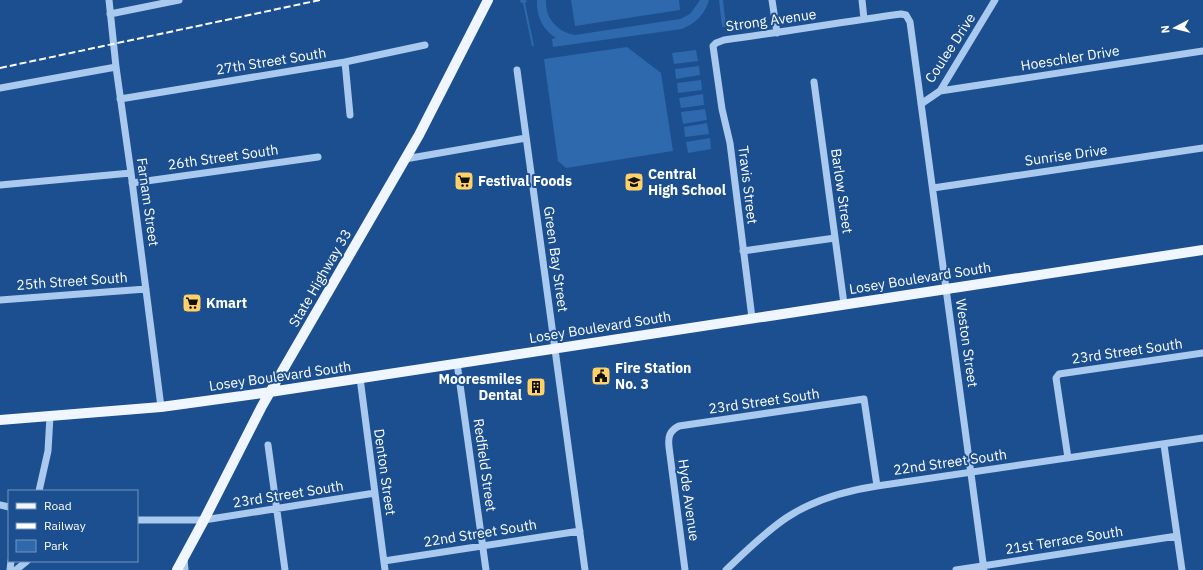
<svg xmlns="http://www.w3.org/2000/svg" width="1203" height="570" font-family="'IBM Plex Sans',sans-serif">
<rect width="100%" height="100%" fill="#1b4f8f"/>
<!-- green -->
<path fill="#2e69ad" d="M520 0H526L527 2 525 3 534 46H532L523 3H521Z
M537 0H546C545 19 558 32 575 35L680 19 690 14 700 0H709C705 14 696 23 682 29L553 47 552 39 556 38C543 30 536 16 537 0Z
M571 0H679L680 10 575 26Z
M719 0H723L726 27H722Z
M627 47 661 73 673 151 566 168 558 161 544 59Z
M696 50 698 61 674 64 672 53Z
M699 66 700 75 676 79 675 69Z
M701 80 702 90 678 93 677 83Z
M703 94 704 105 681 108 679 98Z
M705 109 707 120 683 124 681 112Z
M707 123 709 134 685 137 684 127Z
M710 138 711 149 688 153 686 142Z"/>
<g fill="none" stroke-linecap="round" stroke-linejoin="round">
<!-- minor -->
<path stroke="#a9c9ee" stroke-width="7" d="M109 0 116 67 131 173 161 407
M772 0 777 33
M862 0 864 19
M110 14 179 0
M345 62 350 115
M517 70 585 570
M814 82 844 304
M0 88 116 67
M940 91 1203 51
M120 99 345 62 425 45
M921 104 940 91 995 0
M405 159 526 138
M132 183 318 157
M0 185 131 173
M933 188 1203 148
M743 251 835 238
M0 300 146 289
M752 318 730 143 722 109 713 46 716 43 724 40C783 32 842 22 901 14L906 15 910 22 984 570
M457 363 486 570
M360 378 385 570
M268 445 285 570
M1164 445 1182 570
M1068 458 1056 378 1059 374 1203 353
M39 491 48 451 50 416
M0 505 9 507
M137 520H204L375 493
M184 558 185 570
M384 561 580 531
M10 570 11 561
M16 570 27 561
M685 570 669 447C668 437 669 431 679 426L864 399 877 486
M726 570C745 552 764 533 786 518 813 500 844 491 877 486L1203 438
M956 570 1177 536"/>
<!-- major -->
<path stroke="#f0f6ff" stroke-width="10" d="M0 420 161 407 270 392 1203 250
M177 570 204 520 262 406 419 135 488 0"/>
<!-- rail -->
<path stroke="#fff" stroke-width="2" stroke-dasharray="7 3" stroke-linecap="butt" d="M0 68 320 0"/>
</g>
<!-- icons -->
<defs>
<symbol id="supermarket-square" viewBox="-11 -11 22 22"><rect x="-9" y="-9" width="18" height="18" rx="4" fill="#ffd166" stroke="#1b4f8f"/><path d="M-6-5.5h2.5l.6 2H6L4.5 2H-2.5L-4.4-4H-6ZM-1.5 3.2a1.3 1.3 0 1 0 .1 0ZM3 3.2a1.3 1.3 0 1 0 .1 0Z" fill="#111"/></symbol>
<symbol id="school-square" viewBox="-11 -11 22 22"><rect x="-9" y="-9" width="18" height="18" rx="4" fill="#ffd166" stroke="#1b4f8f"/><path d="M0-5L7-2L0 1L-7-2ZM-4 1L0 2.5L4 1V4Q0 6-4 4Z" fill="#111"/></symbol>
<symbol id="civic-square" viewBox="-11 -11 22 22"><rect x="-9" y="-9" width="18" height="18" rx="4" fill="#ffd166" stroke="#1b4f8f"/><path d="M-.6-6.5H3V-4.5H.6V-3L4-1V1h2V6H-6V1h2V-1L-.6-3ZM-1.2 2.5V6h2.4V2.5Z" fill="#111"/></symbol>
<symbol id="building-square" viewBox="-11 -11 22 22"><rect x="-9" y="-9" width="18" height="18" rx="4" fill="#ffd166" stroke="#1b4f8f"/><path d="M-4-6H4V6H1V3H-1V6H-4ZM-2.5-4.3h1.7v1.8h-1.7ZM.8-4.3h1.7v1.8H.8ZM-2.5-1h1.7V.8h-1.7ZM.8-1h1.7V.8H.8Z" fill="#111"/></symbol>
</defs>
<g fill-rule="evenodd">
<use href="#supermarket-square" x="453" y="170" width="22" height="22"/>
<use href="#school-square" x="623" y="171" width="22" height="22"/>
<use href="#supermarket-square" x="181" y="292" width="22" height="22"/>
<use href="#civic-square" x="590" y="365" width="22" height="22"/>
<use href="#building-square" x="525" y="376" width="22" height="22"/>
</g>
<g text-anchor="middle" stroke-width="4" stroke-linejoin="round" paint-order="stroke">
<!-- street labels -->
<g font-size="14" fill="#fff" stroke="#1b4f8f">
<text transform="translate(771 20) rotate(-8)" y="5">Strong Avenue</text>
<text transform="translate(950 48) rotate(-57)" y="5">Coulee Drive</text>
<text transform="translate(1070 58) rotate(-9)" y="5">Hoeschler Drive</text>
<text transform="translate(271 61) rotate(-9)" y="5">27th Street South</text>
<text transform="translate(1066 155) rotate(-8)" y="5">Sunrise Drive</text>
<text transform="translate(223 157) rotate(-8)" y="5">26th Street South</text>
<text transform="translate(748 185) rotate(83)" y="5">Travis Street</text>
<text transform="translate(842 191) rotate(82)" y="5">Barlow Street</text>
<text transform="translate(148 202) rotate(82)" y="5">Farnam Street</text>
<text transform="translate(556 259) rotate(82)" y="5">Green Bay Street</text>
<text transform="translate(320 278) rotate(-60)" y="5">State Highway 33</text>
<text transform="translate(920 278) rotate(-9)" y="5">Losey Boulevard South</text>
<text transform="translate(72 281) rotate(-4)" y="5">25th Street South</text>
<text transform="translate(600 327) rotate(-9)" y="5">Losey Boulevard South</text>
<text transform="translate(967 343) rotate(82)" y="5">Weston Street</text>
<text transform="translate(1127 351) rotate(-8)" y="5">23rd Street South</text>
<text transform="translate(280 376) rotate(-8)" y="5">Losey Boulevard South</text>
<text transform="translate(764 401) rotate(-8)" y="5">23rd Street South</text>
<text transform="translate(950 462) rotate(-8)" y="5">22nd Street South</text>
<text transform="translate(485 465) rotate(82)" y="5">Redfield Street</text>
<text transform="translate(385 472) rotate(82)" y="5">Denton Street</text>
<text transform="translate(288 494) rotate(-9)" y="5">23rd Street South</text>
<text transform="translate(689 500) rotate(82)" y="5">Hyde Avenue</text>
<text transform="translate(480 533) rotate(-9)" y="5">22nd Street South</text>
<text transform="translate(1064 540) rotate(-9)" y="5">21st Terrace South</text>
</g>
<!-- poi labels -->
<g font-size="14" font-weight="bold" fill="#fff" stroke="#1b4f8f" text-anchor="start">
<text x="648" y="179">Central<tspan x="648" dy="16">High School</tspan></text>
<text x="478" y="186">Festival Foods</text>
<text x="206" y="308">Kmart</text>
<text x="615" y="373">Fire Station<tspan x="615" dy="16">No. 3</tspan></text>
<text x="522" y="384" text-anchor="end">Mooresmiles<tspan x="522" dy="16">Dental</tspan></text>
</g>
</g>
<!-- legend -->
<rect x="8" y="490" width="130" height="72" fill="#1b4f8f" stroke="#7695bc"/>
<rect x="16" y="503" width="20" height="6" fill="#f0f6ff" stroke="#7695bc"/>
<text x="44" y="510" font-size="12" fill="#ffffff">Road</text>
<rect x="16" y="523" width="20" height="6" fill="#ffffff" stroke="#7695bc"/>
<text x="44" y="530" font-size="12" fill="#ffffff">Railway</text>
<rect x="16" y="540" width="20" height="12" fill="#2e69ad" stroke="#7695bc"/>
<text x="44" y="550" font-size="12" fill="#ffffff">Park</text>
<!-- north arrow -->
<g transform="translate(1175 28) rotate(263)" stroke="#1b4f8f" stroke-width="3" paint-order="stroke">
<path d="M0-3L7 15L0 10L-7 15Z" fill="#ffffff"/>
<text y="-6" font-size="11" font-weight="bold" text-anchor="middle" fill="#ffffff">N</text>
</g>
</svg>
